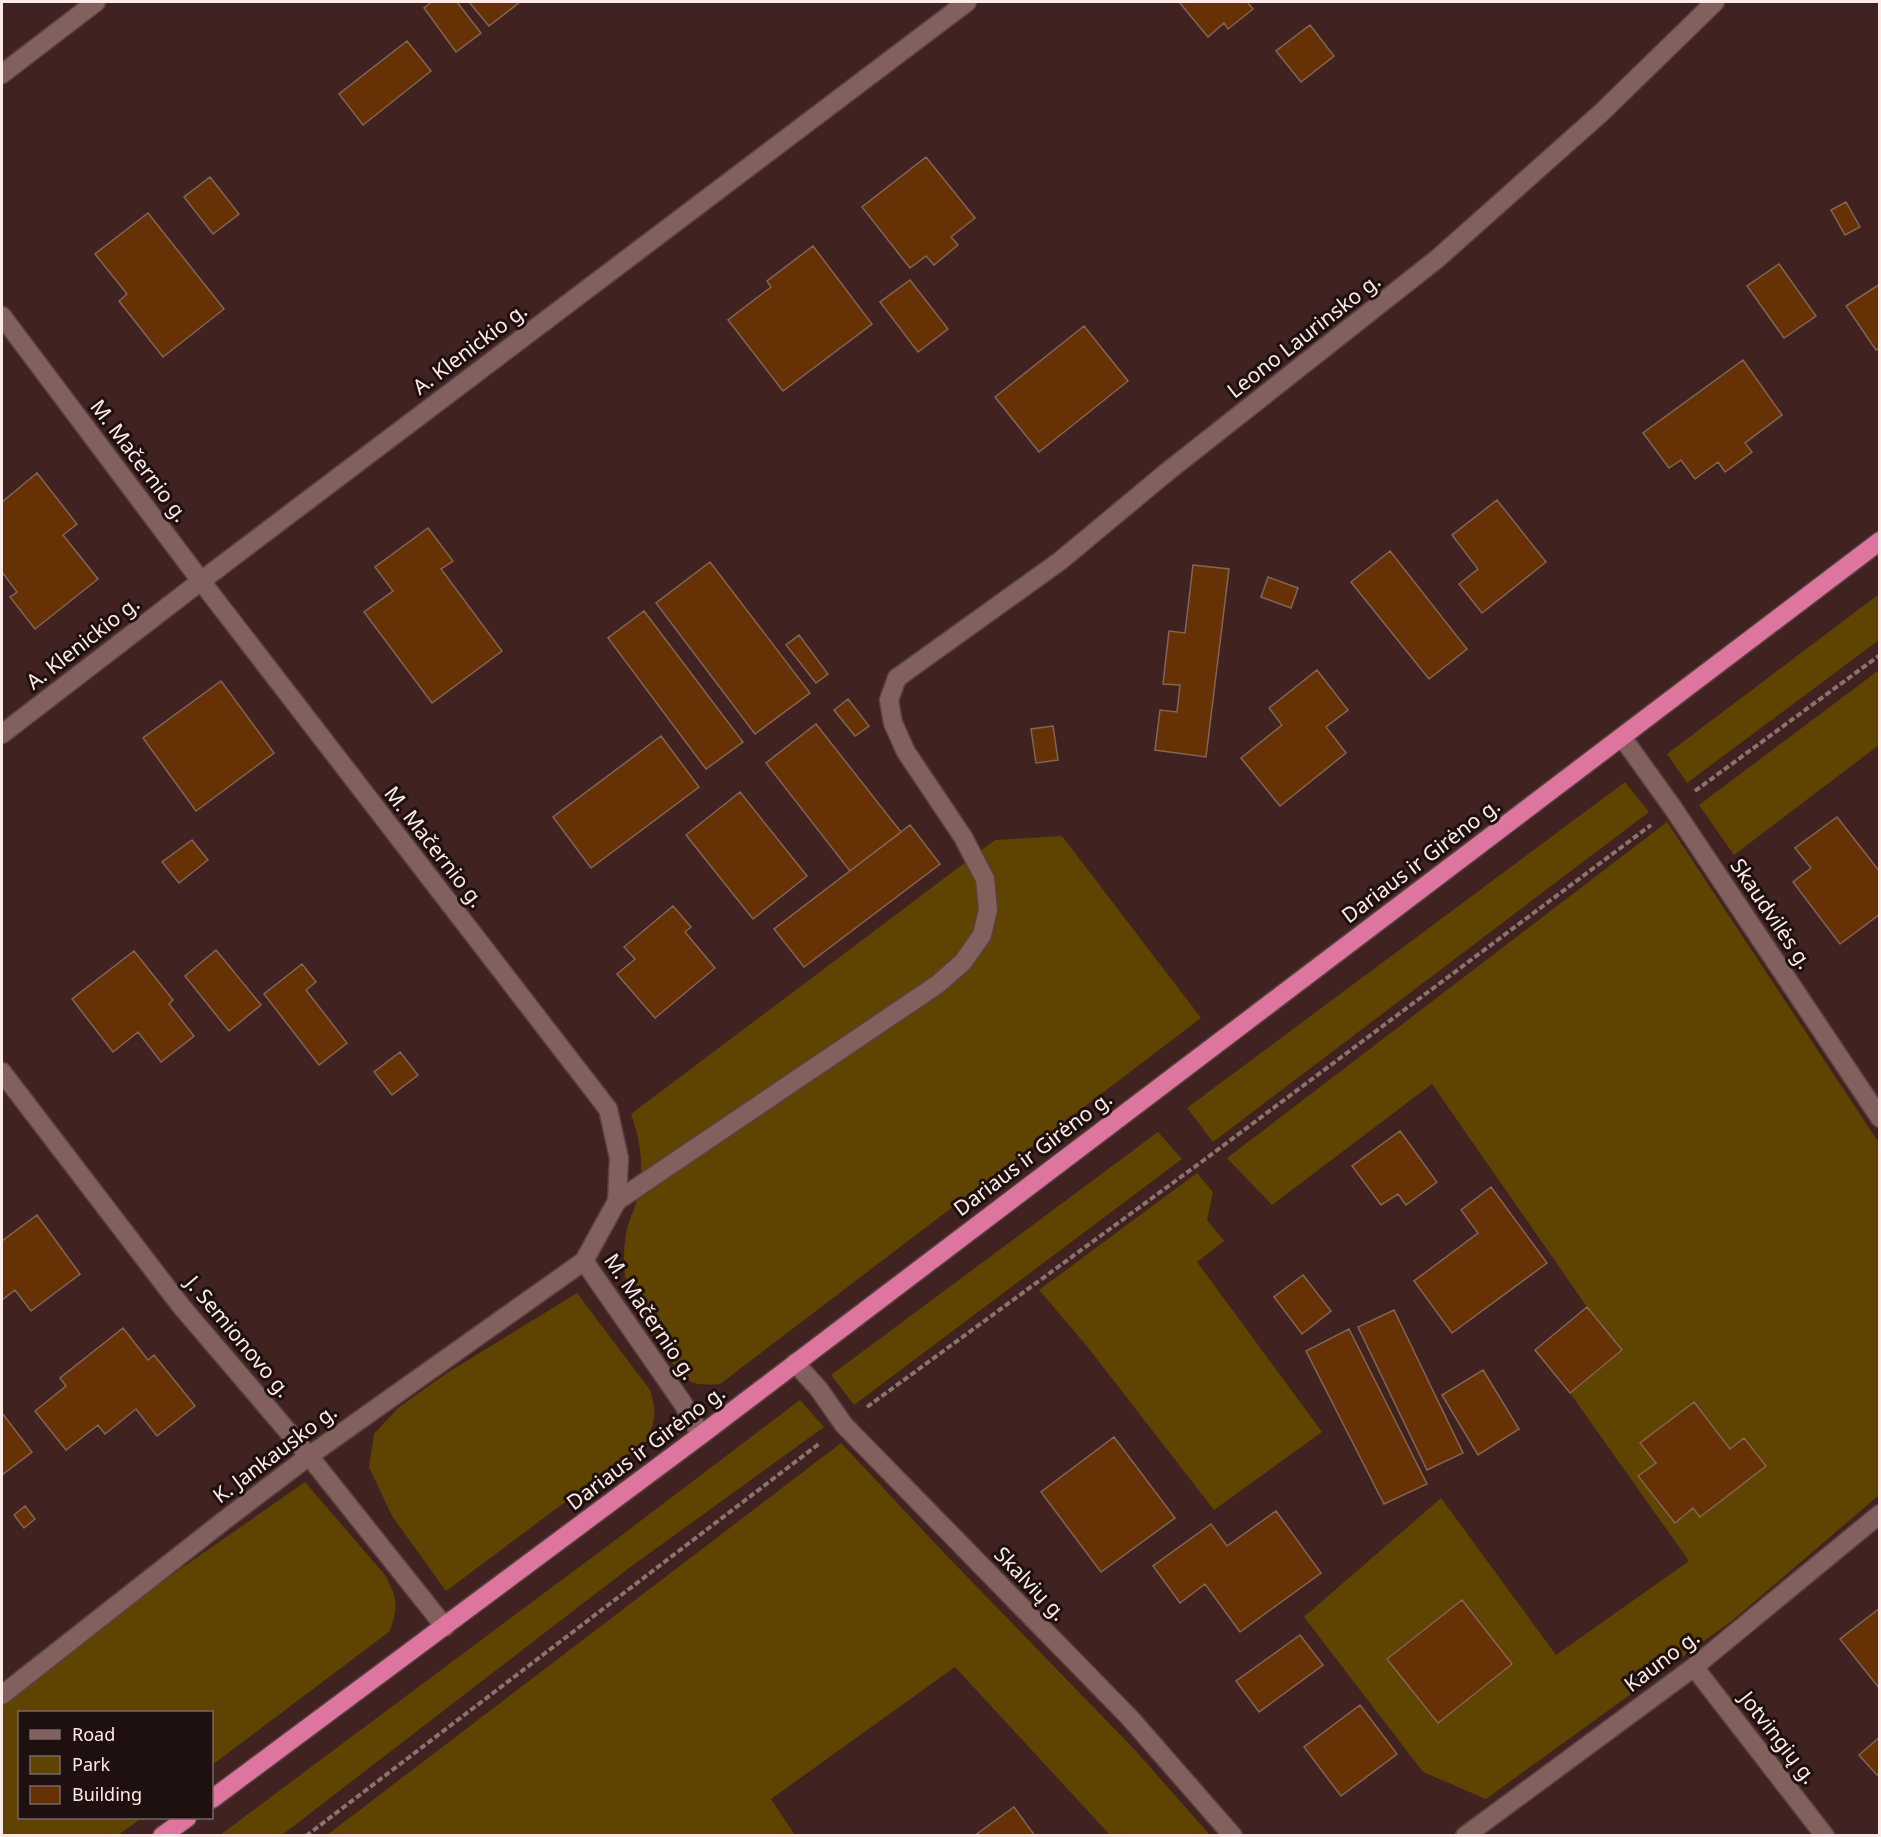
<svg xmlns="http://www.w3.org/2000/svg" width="1881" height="1837" font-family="'Noto Sans',sans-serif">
<rect width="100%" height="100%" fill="#402321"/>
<!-- green -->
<path fill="#5f4300" d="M1879 594V640L1687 783 1667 754Z
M1879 670V745L1734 855 1699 805Z
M1625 782 1649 812 1213 1142 1187 1108Z
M1667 822 1879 1143V1495L1733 1620 1486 1799 1423 1772 1304 1617 1441 1498 1556 1655 1689 1561 1570 1393 1622 1350 1587 1307 1432 1084 1272 1205 1227 1158Z
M1062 836 1201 1018 720 1384C708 1385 694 1386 685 1378 671 1366 627 1293 625 1276 623 1263 624 1247 626 1234 628 1220 637 1206 639 1191 644 1164 640 1139 631 1114L995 840Z
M1158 1132 1182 1159 854 1405 831 1375Z
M1197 1173 1213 1192 1207 1220 1224 1241 1197 1262 1322 1432 1214 1510 1086 1345 1039 1290Z
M577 1293 650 1390C657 1410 655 1420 648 1440L446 1591 392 1516 369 1467 374 1434 398 1408 444 1375Z
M800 1400 824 1427 629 1568 282 1835H220L610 1544Z
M841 1443 945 1554 1134 1749 1210 1835H1110L955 1667 771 1799 795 1835H327Z
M305 1482 385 1575C398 1599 398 1606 390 1631L212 1765V1712H20V1818H142L118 1835 2 1836V1706L146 1593Z"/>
<!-- building -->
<path fill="#663104" stroke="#826554" stroke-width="1.5" d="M432 2H457L481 33 456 52 424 8Z
M469 2H520L489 26Z
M1179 2H1250L1248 3 1253 9 1228 29 1224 23 1208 37Z
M1310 25 1334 56 1301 82 1276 51Z
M407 41 431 71 363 125 339 94Z
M926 157 975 218 951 237 958 245 934 265 926 256 910 268 862 207Z
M210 177 239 214 213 234 184 197Z
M1846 202 1860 227 1845 235 1831 210Z
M148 213 224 309 163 357 119 301 127 294 95 254Z
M813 246 872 324 783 391 728 320 771 287 767 281Z
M1779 264 1816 316 1784 338 1747 286Z
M910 280 948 329 918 352 880 302Z
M1880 284V348L1876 350 1846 306Z
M1084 326 1128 381 1039 452 995 397Z
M1743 360 1782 415 1745 443 1752 452 1725 472 1718 462 1695 479 1681 460 1669 468 1643 433Z
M37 473 77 524 63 535 98 579 35 629 10 597 17 592 2 572V502Z
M1497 500 1546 562 1482 613 1459 584 1478 569 1452 535Z
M428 528 453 561 441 569 502 651 432 703 364 612 393 591 375 567Z
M1390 551 1467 649 1429 679 1351 582Z
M710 562 810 693 755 734 656 603Z
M1193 565 1229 569 1206 757 1155 750 1160 710 1177 712 1180 685 1163 684 1169 631 1185 633Z
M1268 577 1298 588 1291 608 1261 597Z
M644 611 743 742 706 769 608 638Z
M799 635 828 674 816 683 786 645Z
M1317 670 1348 710 1326 727 1346 753 1280 806 1241 758 1282 725 1269 708Z
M221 681 274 753 196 811 143 738Z
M848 699 869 726 855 736 834 710Z
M816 724 901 832 850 871 766 763Z
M1053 726 1058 760 1036 763 1031 729Z
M661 736 699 787 591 868 553 817Z
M740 792 807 876 753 919 686 835Z
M1837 817 1880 872V914L1840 944 1793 882 1811 868 1795 848Z
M910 825 940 864 804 967 774 929Z
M192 840 208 860 179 883 162 862Z
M673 906 691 927 685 932 715 968 655 1018 617 974 635 959 624 947Z
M216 950 261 1005 229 1031 185 976Z
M134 951 173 1000 169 1004 194 1036 161 1062 138 1032 113 1052 72 999Z
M302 964 316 982 306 990 347 1043 319 1065 264 994Z
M400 1052 418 1075 392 1095 374 1072Z
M1400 1131 1437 1182 1406 1205 1398 1194 1381 1205 1352 1166Z
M1491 1187 1547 1263 1452 1333 1414 1281 1478 1233 1461 1210Z
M37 1215 80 1274 31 1311 15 1290 2 1300V1241Z
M1303 1275 1331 1311 1302 1334 1274 1297Z
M1587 1307 1622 1350 1570 1393 1535 1350Z
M1394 1310 1463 1453 1427 1470 1358 1327Z
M123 1328 148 1360 154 1355 195 1406 157 1436 136 1409 105 1434 98 1425 66 1450 35 1411 66 1386 60 1378Z
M1349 1329 1427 1484 1384 1504 1306 1351Z
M1483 1370 1519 1429 1478 1455 1442 1395Z
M1694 1402 1730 1449 1744 1438 1766 1466 1700 1517 1693 1508 1675 1523 1638 1476 1656 1463 1640 1443Z
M2 1413 32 1452 2 1475Z
M1114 1437 1175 1518 1101 1572 1041 1492Z
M25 1506 35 1519 24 1528 14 1515Z
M1276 1511 1321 1573 1240 1632 1205 1584 1180 1603 1153 1566 1211 1524 1227 1546Z
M1462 1600 1512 1664 1438 1723 1387 1659Z
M1880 1608V1689L1840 1639Z
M1300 1635 1323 1665 1259 1712 1236 1681Z
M1360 1705 1397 1754 1341 1796 1304 1747Z
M1880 1737V1773L1877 1775 1859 1755Z
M1014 1807 1035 1836H974Z"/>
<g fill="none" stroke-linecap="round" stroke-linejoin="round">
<defs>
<path id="service" d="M617 1201 938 984 963 962 982 935 988 910 985 879 963 837 906 752 893 723 889 700 897 678"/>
<path id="minor" d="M2 74 96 2
M2 316 201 581 608 1109 619 1158 617 1201 584 1261 682 1402 701 1435
M897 678 1060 561 1167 472 1437 259 1601 113 1715 2
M2 734 201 581 967 2
M1622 737 1673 808 1880 1118
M2 1072 181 1306 309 1456 445 1627
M795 1363 818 1388 844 1425 1130 1718 1233 1836
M1694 1667 1825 1836
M2 1695 226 1519 309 1456 584 1261
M1465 1836 1694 1667 1880 1514"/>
<path id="trunk" d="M212 1799 701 1435 1880 541
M162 1836 187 1818"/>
</defs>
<!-- service casing -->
<use href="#service" stroke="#59413f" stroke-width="21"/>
<!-- minor casing -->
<use href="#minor" stroke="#59413f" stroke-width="21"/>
<!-- trunk casing -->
<use href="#trunk" stroke="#59413f" stroke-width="21"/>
<!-- path -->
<path stroke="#8c7371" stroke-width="4" stroke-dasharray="6 3" stroke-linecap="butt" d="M1695 791 1880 655
M867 1407 1204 1160 1651 825
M306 1836 820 1443"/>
<!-- service -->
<use href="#service" stroke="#82605d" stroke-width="18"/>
<!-- minor -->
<use href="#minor" stroke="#82605d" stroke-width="18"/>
<!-- trunk -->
<use href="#trunk" stroke="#de759e" stroke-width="18"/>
</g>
<g text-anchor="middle" stroke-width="6" stroke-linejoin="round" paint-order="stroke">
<!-- street labels -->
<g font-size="21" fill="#feeae8" stroke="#1d100f">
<text transform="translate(1304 336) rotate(-38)" y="7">Leono Laurinsko g.</text>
<text transform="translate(470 349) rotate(-37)" y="7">A. Klenickio g.</text>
<text transform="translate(139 461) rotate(53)" y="7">M. Mačernio g.</text>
<text transform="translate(83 643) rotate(-38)" y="7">A. Klenickio g.</text>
<text transform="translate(434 847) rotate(52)" y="7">M. Mačernio g.</text>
<text transform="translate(1421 861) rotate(-37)" y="7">Dariaus ir Girėno g.</text>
<text transform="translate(1771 914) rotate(56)" y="7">Skaudvilės g.</text>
<text transform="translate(1033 1154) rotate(-37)" y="7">Dariaus ir Girėno g.</text>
<text transform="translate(650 1317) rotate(56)" y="7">M. Mačernio g.</text>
<text transform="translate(238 1337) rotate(50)" y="7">J. Semionovo g.</text>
<text transform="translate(646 1448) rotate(-37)" y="7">Dariaus ir Girėno g.</text>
<text transform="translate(275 1454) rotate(-37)" y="7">K. Jankausko g.</text>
<text transform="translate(1030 1584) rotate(46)" y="7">Skalvių g.</text>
<text transform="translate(1662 1661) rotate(-37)" y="7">Kauno g.</text>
<text transform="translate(1778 1738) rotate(52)" y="7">Jotvingių g.</text>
</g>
</g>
<!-- border -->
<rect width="1881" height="1837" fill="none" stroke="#feeae8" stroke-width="6"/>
<!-- legend -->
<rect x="18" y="1711" width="195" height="108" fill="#1d100f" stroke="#776766" stroke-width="1.5"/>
<rect x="30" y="1730" width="30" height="9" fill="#82605d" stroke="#776766" stroke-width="1.5"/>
<text x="72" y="1741" font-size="18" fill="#feeae8">Road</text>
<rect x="30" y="1756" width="30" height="18" fill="#5f4300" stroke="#776766" stroke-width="1.5"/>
<text x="72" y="1771" font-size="18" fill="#feeae8">Park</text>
<rect x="30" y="1786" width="30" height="18" fill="#663104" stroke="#776766" stroke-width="1.5"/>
<text x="72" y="1801" font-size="18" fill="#feeae8">Building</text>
</svg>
